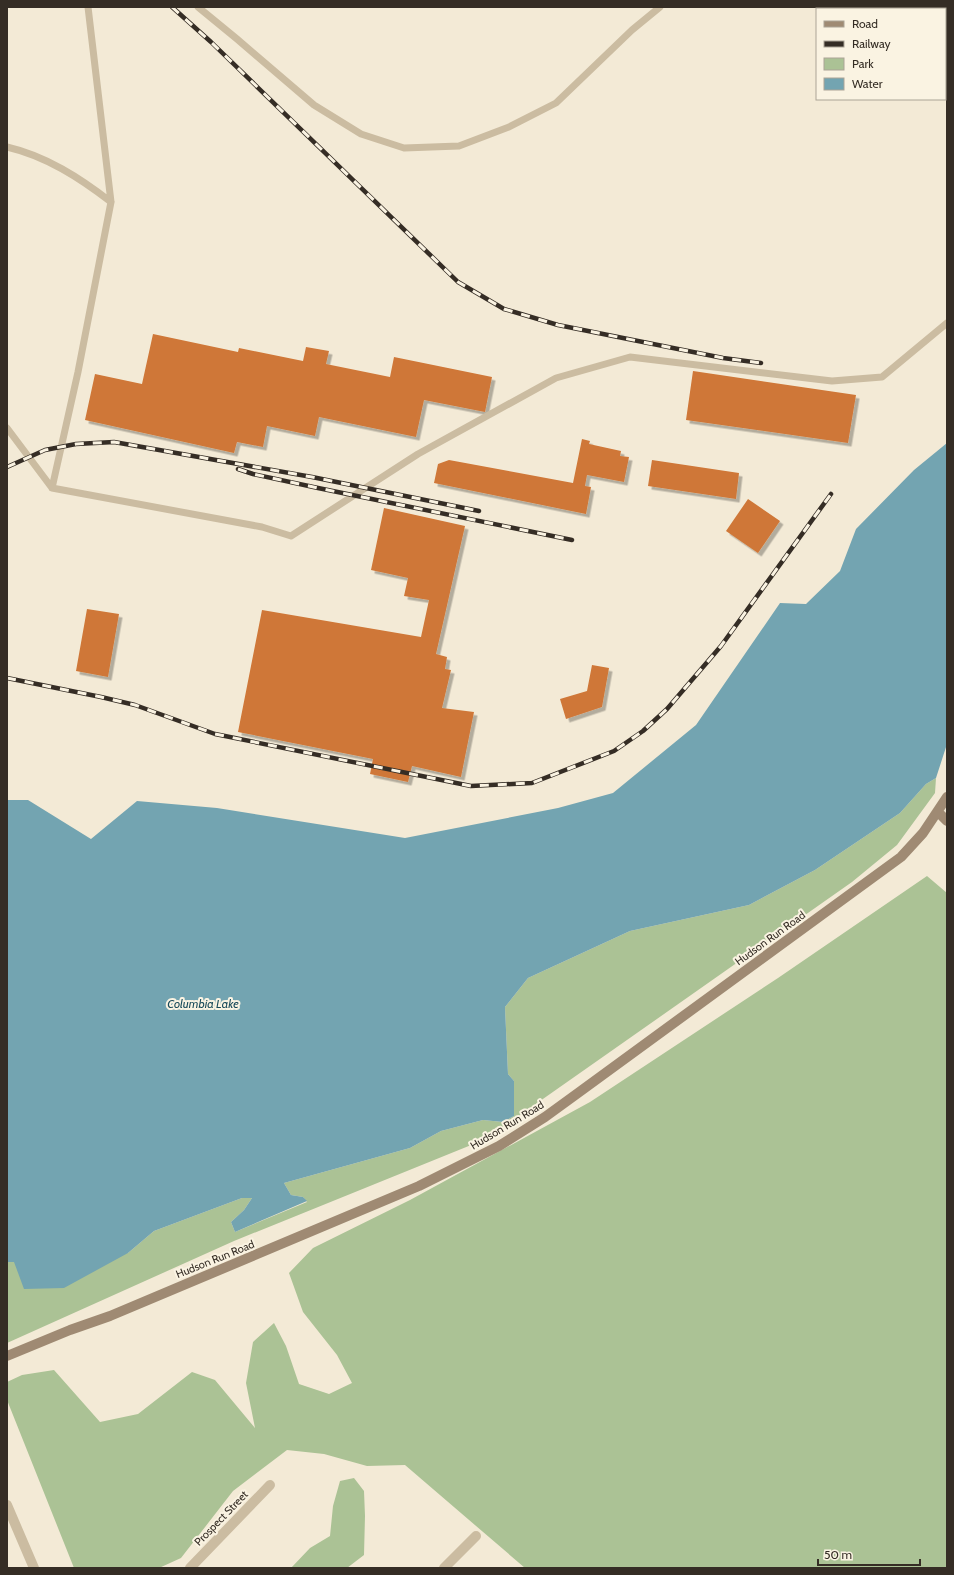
<svg xmlns="http://www.w3.org/2000/svg" width="954" height="1575" font-family="Cabin,sans-serif">
<defs>
<filter id="shadow"><feDropShadow dx="3.5" dy="3.5" stdDeviation="0" flood-color="#0004"/></filter>
</defs>
<rect width="100%" height="100%" fill="#f3ead6"/>
<!-- green -->
<path fill="#abc295" d="M936 778 935 793 897 845 852 882 486 1139 234 1241 7 1343V1262L128 1253 154 1231 242 1198H252L244 1210 231 1222 235 1232 307 1202 303 1197 291 1195 284 1183 410 1148 441 1131 483 1120 503 1122 514 1116V1081L508 1074 505 1007 528 978 630 931 749 905 815 870 900 813 926 784Z
M927 876 947 893V1568H525L405 1465 367 1466 324 1454 287 1450 233 1491 181 1558 159 1568H74L7 1400V1382L22 1375 54 1370 100 1422 138 1414 192 1372 215 1380 255 1428 246 1383 253 1342 274 1323 286 1346 299 1384 329 1394 352 1383 337 1355 303 1312 289 1273 313 1248 410 1200 590 1102 778 978Z
M354 1478 364 1491 365 1516 364 1555 347 1568H291L310 1548 330 1536 333 1506 340 1481Z"/>
<!-- water -->
<path fill="#73a4b1" d="M947 443V744L936 778 926 784 900 813 815 870 749 905 630 931 528 978 505 1007 508 1074 514 1081V1116L503 1122 483 1120 441 1131 410 1148 284 1183 291 1195 303 1197 307 1201 235 1232 231 1222 244 1210 252 1198H242L154 1231 128 1253 64 1288 24 1289 14 1262H7V800H28L91 839 137 801 217 808 405 838 558 808 613 793 696 725 780 603 806 604 840 571 856 529 914 470Z"/>
<!-- building -->
<path fill="#cf7737" filter="url(#shadow)" d="M153 334 238 352 239 348 303 361 306 347 329 351 326 364 390 377 394 357 492 377 485 412 424 400 416 437 319 417 315 436 267 426 263 447 237 442 234 453 85 420 95 374 142 384Z
M693 371 856 395 848 443 686 420Z
M582 439 590 441 589 444 621 451 620 456 629 457 624 482 587 475 585 486 591 487 586 514 434 483 438 464 449 460 573 483Z
M652 460 739 473 736 499 648 486Z
M748 499 780 521 758 553 726 531Z
M384 508 465 526 436 654 447 657 445 669 451 670 442 708 474 712 461 777 412 766 408 782 370 774 373 759 238 732 262 610 421 637 429 600 404 596 408 578 371 570Z
M87 609 119 614 108 677 76 671Z
M592 665 609 668 602 707 566 719 560 699 587 691Z"/>
<g fill="none" stroke-linecap="round" stroke-linejoin="round">
<!-- lane -->
<path stroke="#cbbca1" stroke-width="7" d="M198 7 237 39 314 105 361 134 404 148 459 146 509 127 556 103 632 30 660 7
M7 147C46 156 80 178 111 202
M7 428 52 488 262 527 291 536 418 454 556 378 630 357 832 381 882 377 947 323
M52 488 78 372 111 202 88 7"/>
<!-- street -->
<path stroke="#cbbca1" stroke-width="10" d="M7 1505 34 1568
M190 1568 270 1485
M444 1568 476 1536"/>
<!-- secondary -->
<path stroke="#9f8a73" stroke-width="10" d="M938 812 947 821
M7 1356 70 1330 110 1316 419 1186 499 1146 545 1117 578 1093 901 857 923 833 947 797"/>
<defs>
<path id="rail" d="M172 7 211 42 458 282 504 309 558 325 723 358 761 363
M7 467 45 450 76 444 114 442 312 477 479 511
M238 469 253 474 318 488 572 540
M7 678 101 697 135 705 215 734 471 786 532 783 614 751 643 731 667 709 721 646 831 494"/>
</defs>
<!-- rail casing -->
<use href="#rail" stroke="#352d25" stroke-width="4.5"/>
<!-- rail -->
<use href="#rail" stroke="#faf3e2" stroke-width="3" stroke-dasharray="9" stroke-linecap="butt"/>
</g>
<g text-anchor="middle" stroke-width="4" stroke-linejoin="round" paint-order="stroke">
<!-- street labels -->
<g font-size="11" fill="#352d25" stroke="#faf3e2">
<text transform="translate(770 938) rotate(-36)" y="4">Hudson Run Road</text>
<text transform="translate(507 1125) rotate(-31)" y="4">Hudson Run Road</text>
<text transform="translate(215 1259) rotate(-22)" y="4">Hudson Run Road</text>
<text transform="translate(221 1518) rotate(-46)" y="4">Prospect Street</text>
</g>
<!-- water labels -->
<g font-size="12" font-style="italic" fill="#174959" stroke="#faf3e2">
<text x="203" y="1008">Columbia Lake</text>
</g>
</g>
<!-- border -->
<rect width="954" height="1575" fill="none" stroke="#352d25" stroke-width="16"/>
<!-- legend -->
<rect x="816" y="8" width="130" height="92" fill="#faf3e2" stroke="#aba496"/>
<rect x="824" y="21" width="20" height="6" fill="#9f8a73" stroke="#aba496"/>
<text x="852" y="28" font-size="12" fill="#352d25">Road</text>
<rect x="824" y="41" width="20" height="6" fill="#352d25" stroke="#aba496"/>
<text x="852" y="48" font-size="12" fill="#352d25">Railway</text>
<rect x="824" y="58" width="20" height="12" fill="#abc295" stroke="#aba496"/>
<text x="852" y="68" font-size="12" fill="#352d25">Park</text>
<rect x="824" y="78" width="20" height="12" fill="#73a4b1" stroke="#aba496"/>
<text x="852" y="88" font-size="12" fill="#352d25">Water</text>
<!-- scale -->
<path d="M818 1559v6h102v-6" fill="none" stroke="#352d25" stroke-width="2"/>
<text x="824" y="1559" font-size="12" fill="#352d25" stroke="#faf3e2" stroke-width="3" paint-order="stroke">50 m</text>
</svg>
